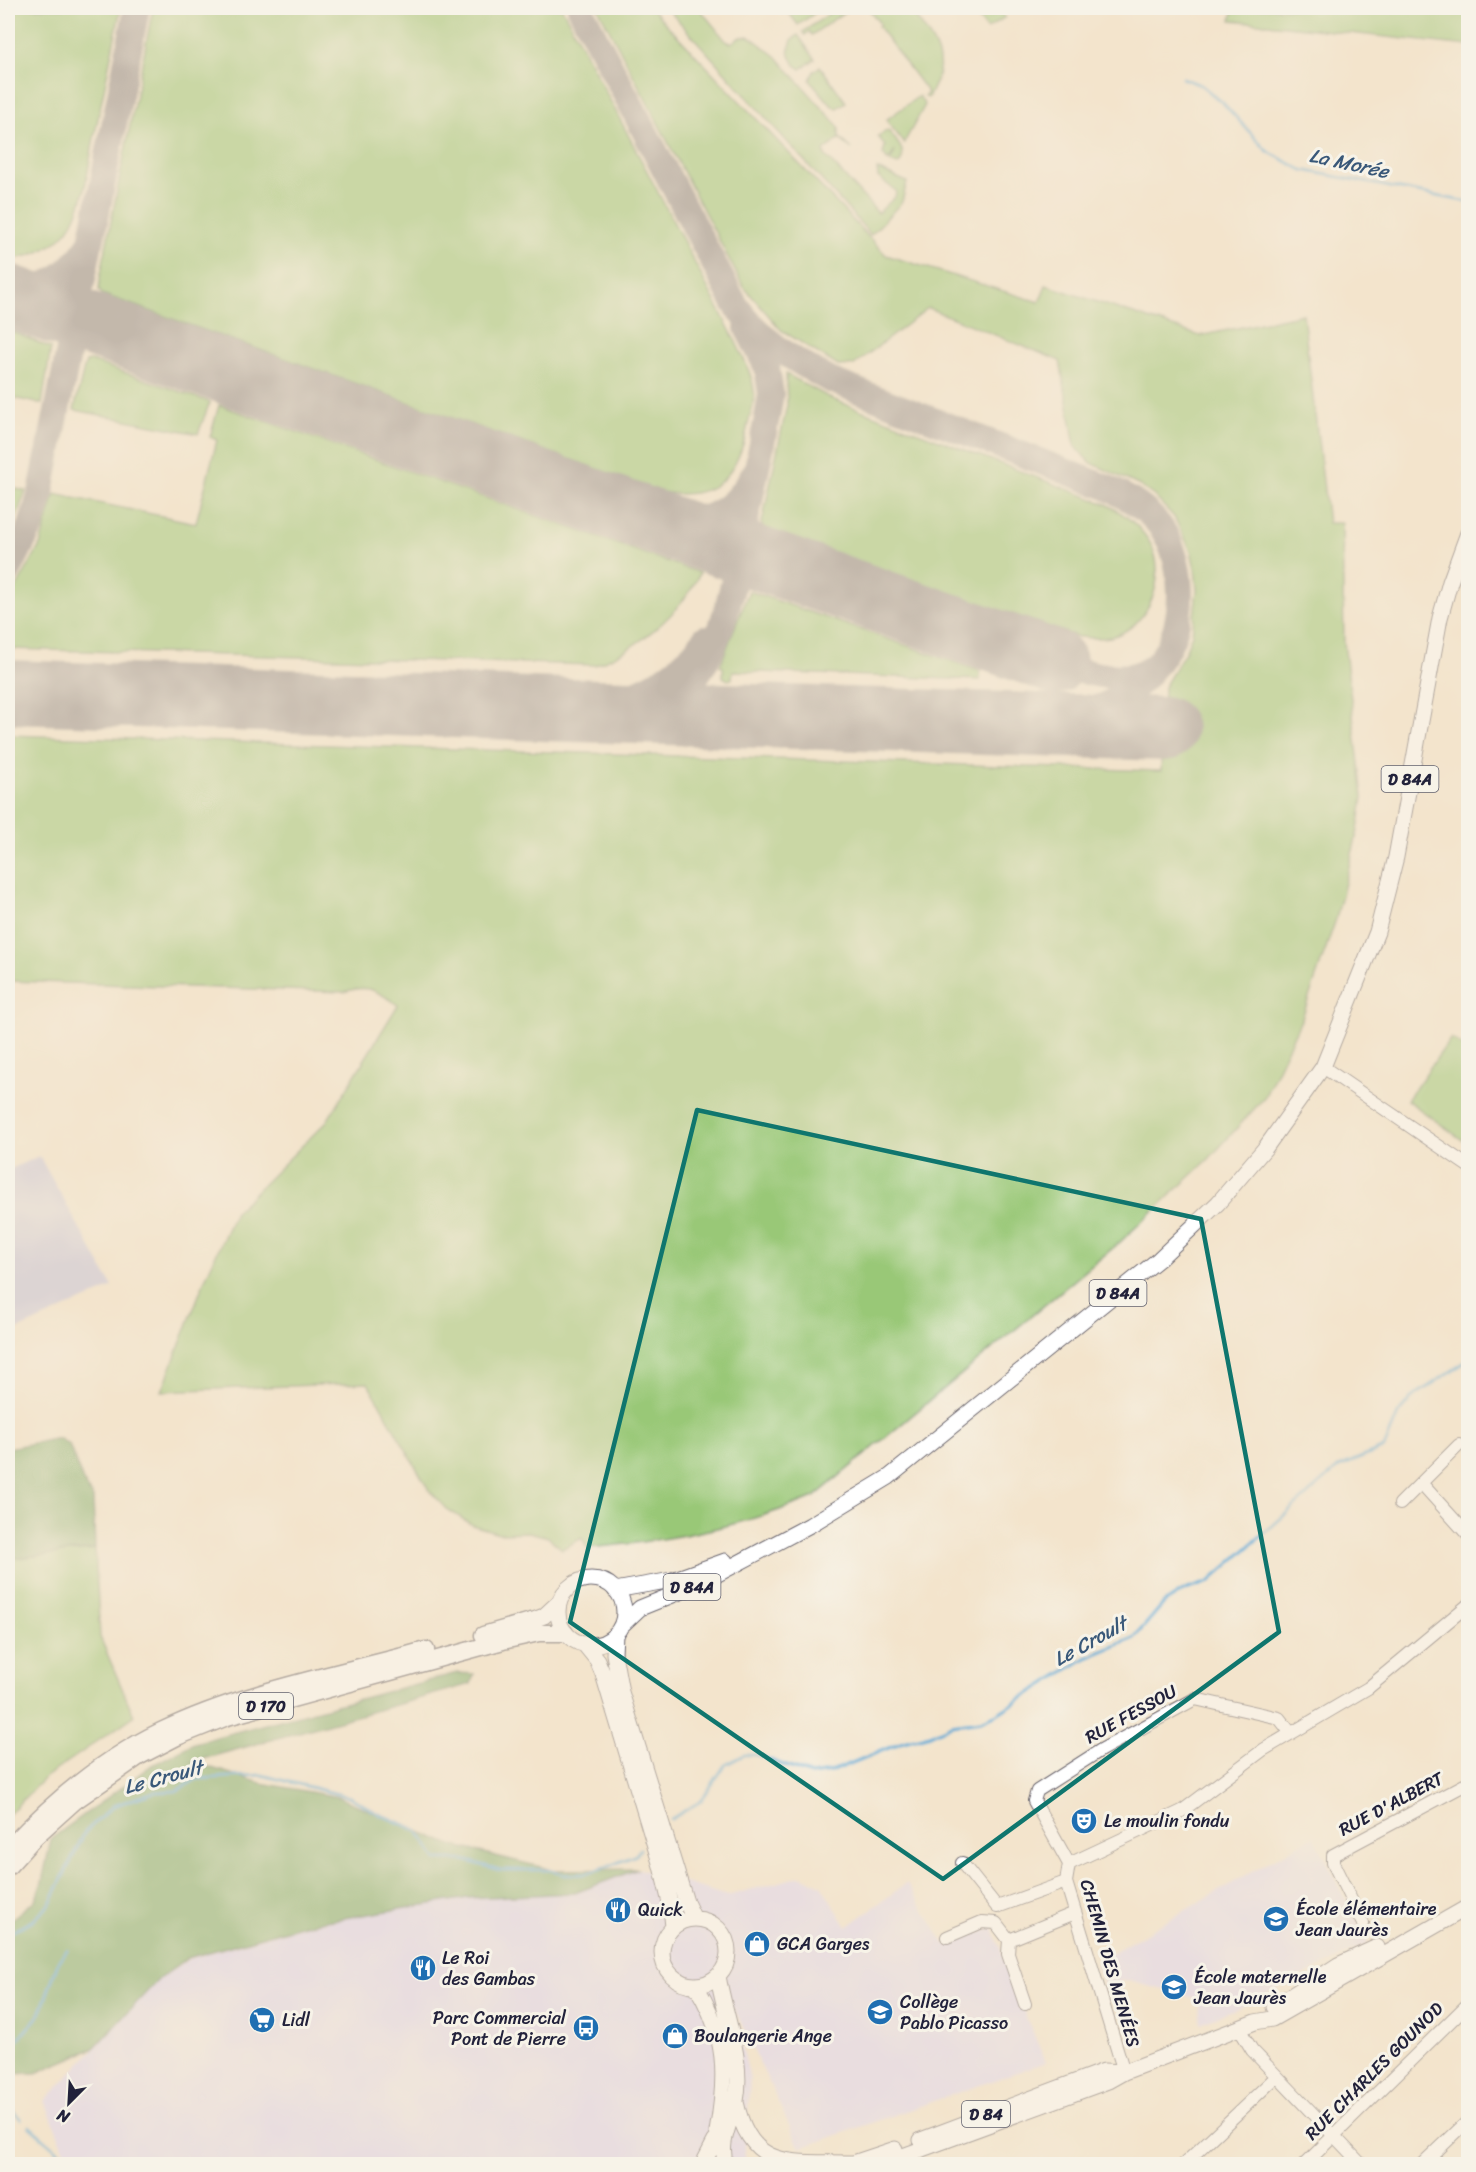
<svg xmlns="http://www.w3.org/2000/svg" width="1476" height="2172" font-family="Sriracha,sans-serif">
<rect width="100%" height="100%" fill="#f7f3e8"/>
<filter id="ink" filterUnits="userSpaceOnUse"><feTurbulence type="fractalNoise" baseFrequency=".0167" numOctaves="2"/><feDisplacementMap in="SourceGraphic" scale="12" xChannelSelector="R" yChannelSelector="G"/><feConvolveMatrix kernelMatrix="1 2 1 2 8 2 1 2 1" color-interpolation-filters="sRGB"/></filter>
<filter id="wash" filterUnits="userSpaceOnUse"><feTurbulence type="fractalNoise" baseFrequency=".008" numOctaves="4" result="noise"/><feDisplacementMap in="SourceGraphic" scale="24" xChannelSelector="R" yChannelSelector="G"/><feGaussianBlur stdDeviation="1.35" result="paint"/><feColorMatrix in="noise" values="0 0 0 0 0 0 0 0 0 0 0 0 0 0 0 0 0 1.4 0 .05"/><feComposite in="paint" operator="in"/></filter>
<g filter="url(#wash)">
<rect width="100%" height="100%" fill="#f3e4cc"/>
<!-- built -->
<path fill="#ddd5f6" d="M1314 1836 1368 1943 1250 2003 1201 2023 1198 1999 1121 1979 1117 1990 1106 1993 1096 1962Z
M639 1869 727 1896 801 1876 821 1885 847 1927 907 1883 946 1945 993 1928 1028 2022 1046 2062 800 2148 733 2006 750 2080 744 2164H70L45 2101 160 1979 189 1959 308 1925 469 1898 576 1893Z"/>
<!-- industrial -->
<path fill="#c2c1dc" d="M39 1156 113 1287 8 1334V1170Z"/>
<!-- green -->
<path fill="#99c877" stroke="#5e7559" stroke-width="1.5" d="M8 8H121C112 53 102 98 93 143 88 169 85 199 73 222 61 245 32 258 8 259Z
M153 8H562L735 340C742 356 753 375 754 392 755 402 750 414 748 424 739 472 718 502 663 492L102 294 99 290 100 278Z
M598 8H651L886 255 1039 302 1046 285 1200 336 1303 314 1328 523H1342L1344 642 1363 797 1358 830 1336 919 1302 1018 1264 1098 1208 1160 1119 1243 814 1497C744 1526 664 1542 587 1548L582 1538 562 1549 548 1537 529 1532 499 1533 472 1525 447 1509 429 1490 368 1383 162 1391 205 1279 235 1212 327 1121 398 1005C378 992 369 983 344 992L8 981V735L1161 771 1164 687 1185 652 1192 634 1197 590 1195 569 1191 551 1174 517 1154 496 1140 486 1089 462 1075 446 1060 361 928 308 854 365 838 366 781 330 743 286Z
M667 8H699L726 41 731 43 740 37 749 36 776 56 839 127V137L852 149 839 139 824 151 825 155 878 213 895 197 896 191 878 177 877 169 907 182 902 202 871 235Z
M785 8H822L798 25Z
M837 8H850L812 35 809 32 805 35 803 32Z
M868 8H909C921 26 943 47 939 71 937 81 932 90 928 98L925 96 928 93 878 26 880 24Z
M971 8H997L1005 17 987 29Z
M1234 8H1468V46L1231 20Z
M798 35 815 59 801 69 795 65 788 52 792 40Z
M820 66 846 102 837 108 833 107 810 80 814 71Z
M919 96 925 105 904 143 886 120Z
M888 130C896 141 910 153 898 165L890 162 895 151 888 161 883 154 885 146 878 136Z
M8 330 51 348 42 404 8 397Z
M91 361 210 402 198 434 74 410 84 368 86 362Z
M786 374 832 399 1106 504C1124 514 1139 524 1150 543 1169 577 1149 627 1111 637 1100 639 1090 638 1079 637L761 527 787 405Z
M219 405 700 573C680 615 638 648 595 665L8 649V603L40 545 55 494 196 523 217 440 210 437Z
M8 487 26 491 8 538Z
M749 591 980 671V680L733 671 732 679 728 680 723 677V667L720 666Z
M1451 1038 1468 1050V1144L1407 1100Z
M95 1549 100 1637 134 1716 43 1779 8 1815V1554L17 1558Z"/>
<!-- forest -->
<path fill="#7aac68" stroke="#4e6752" stroke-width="1.5" d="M59 1438 69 1445 83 1481 93 1498 95 1549 17 1558 8 1554V1448Z
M457 1673 474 1674 471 1684 192 1762 261 1783 338 1797 451 1845 553 1870 638 1869 575 1893 468 1898 307 1924 188 1958 159 1979 94 2048 36 2073 8 2074V1922L36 1899 42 1882 51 1839 149 1767 194 1743Z"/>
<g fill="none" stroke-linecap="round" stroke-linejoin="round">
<!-- stream -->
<path stroke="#5ca9d5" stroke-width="3" d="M1182 78 1201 85 1223 103 1267 151 1302 170 1468 202
M671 1819 701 1801 725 1765 744 1755H756L811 1775 830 1772 903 1742 930 1735 951 1725 981 1721 997 1714 1086 1658 1134 1638 1164 1603 1185 1590 1209 1582 1339 1467 1384 1448 1398 1414 1411 1398 1468 1360
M8 1934 35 1919 49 1905 85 1832 113 1806 154 1792 176 1791 197 1779 262 1775 350 1797 381 1815 417 1830 437 1860H464L500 1870H553L564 1875 585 1874 614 1864 636 1855 640 1849
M8 2051 40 2014 58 1963 67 1950
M8 2107 21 2119
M29 2126 73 2164"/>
<!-- taxiway -->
<path stroke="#8a8384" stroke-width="26" d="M580 8 735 304C759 339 793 360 830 380L1106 487C1125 496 1141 505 1155 520 1186 553 1189 626 1159 661 1136 689 1083 673 1055 662
M8 291C44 295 72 271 91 242L137 8
M655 522C699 523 729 519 752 476
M8 572 31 526 41 492 89 248
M575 710C625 700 676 683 705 638
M632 712C648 708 665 705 678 695 725 659 737 565 748 510 756 472 765 433 771 394L767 368 747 328
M1029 725C1073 717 1121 708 1151 671"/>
<!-- runway -->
<path stroke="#8a8384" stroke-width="64" d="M8 296 1055 662
M8 692 1165 729"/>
</g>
</g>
<g filter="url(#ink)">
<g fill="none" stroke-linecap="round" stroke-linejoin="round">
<defs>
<path id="minor" d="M1323 1067 1468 1166
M1422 1484 1468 1535
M1400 1504 1459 1445
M962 1863 997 1907 1066 1882
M1069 1864 1182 1811 1263 1750 1368 1688 1468 1605
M1069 1864 1034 1801 1037 1791 1101 1750 1195 1699 1279 1718 1290 1732
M1069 1864 1066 1882 1124 2072
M1363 1924 1333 1863V1855L1468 1783
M947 1937 982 1922 996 1923 1009 1940 1075 1913
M1009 1940 1008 1954 1025 2004
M1240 2030 1252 2050 1361 2164
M1184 2164 1277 2076
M1305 2164 1468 2004
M1423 2164 1468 2121"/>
<path id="major" d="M558 1612a33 33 0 1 1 66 0a33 33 0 1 1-66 0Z
M615 1590 672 1580 725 1561
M531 1621 544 1616 559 1602
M621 1626 640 1608 697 1585 810 1525 889 1477 1159 1259 1218 1203 1266 1147 1323 1067 1377 932 1396 857 1440 618 1450 582 1468 533
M615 1634 614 1654 621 1692 686 1902 694 1919
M584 1644 597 1660 603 1674 661 1866 671 1907 673 1927
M662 1952a33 33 0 1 1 66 0a33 33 0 1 1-66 0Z
M718 1976C725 2017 744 2060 736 2101 731 2122 718 2143 726 2164
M696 1986C727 2036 727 2076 717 2132
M1274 2007 1338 1965 1377 1947
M736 2102C751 2172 791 2161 853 2163
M921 2140 1104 2071 1124 2072
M703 2164 715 2141
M850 2164 895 2149
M881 2164 1108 2081 1124 2072 1255 2022 1272 2019 1468 1907"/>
<path id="highway" d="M483 1635 531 1621
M8 1849C52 1802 102 1759 161 1731 244 1691 338 1674 426 1650
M8 1867 36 1836 75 1801 140 1756 177 1737 227 1717 503 1641 539 1633H565"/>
</defs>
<!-- minor casing -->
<use href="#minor" stroke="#6b666e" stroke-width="14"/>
<!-- major casing -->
<use href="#major" stroke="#6b666e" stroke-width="17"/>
<!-- highway casing -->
<use href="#highway" stroke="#6b666e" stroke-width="19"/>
<!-- minor -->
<use href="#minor" stroke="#fff" stroke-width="12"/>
<!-- major -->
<use href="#major" stroke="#fff" stroke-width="15"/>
<!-- highway -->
<use href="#highway" stroke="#fff" stroke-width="16"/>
</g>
</g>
<!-- marked area -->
<path d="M0 0H1476V2172H0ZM697 1110 1201 1219 1279 1632 943 1879 570 1622Z" fill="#f3e4cc" fill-opacity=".55" fill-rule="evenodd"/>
<path fill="none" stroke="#0f766e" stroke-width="4.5" stroke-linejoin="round" d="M697 1110 1201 1219 1279 1632 943 1879 570 1622Z"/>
<!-- icons -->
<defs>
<symbol id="theatre-disc" viewBox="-11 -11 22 22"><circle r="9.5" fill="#1f6fb2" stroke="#f7f3e8"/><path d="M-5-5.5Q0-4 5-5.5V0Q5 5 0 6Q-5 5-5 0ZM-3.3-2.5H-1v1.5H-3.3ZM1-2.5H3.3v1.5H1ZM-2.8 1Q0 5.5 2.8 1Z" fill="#fff"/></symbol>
<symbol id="restaurant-disc" viewBox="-11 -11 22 22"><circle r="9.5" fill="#1f6fb2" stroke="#f7f3e8"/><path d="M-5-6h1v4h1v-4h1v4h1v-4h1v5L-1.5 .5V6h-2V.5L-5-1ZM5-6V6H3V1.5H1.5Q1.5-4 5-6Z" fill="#fff"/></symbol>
<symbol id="school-disc" viewBox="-11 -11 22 22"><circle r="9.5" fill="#1f6fb2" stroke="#f7f3e8"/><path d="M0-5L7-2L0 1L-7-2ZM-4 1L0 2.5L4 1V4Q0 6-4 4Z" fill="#fff"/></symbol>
<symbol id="shop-disc" viewBox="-11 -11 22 22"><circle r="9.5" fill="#1f6fb2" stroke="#f7f3e8"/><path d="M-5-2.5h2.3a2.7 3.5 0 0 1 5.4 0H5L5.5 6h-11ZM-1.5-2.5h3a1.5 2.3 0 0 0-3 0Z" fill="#fff"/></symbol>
<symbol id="supermarket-disc" viewBox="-11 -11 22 22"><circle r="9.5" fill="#1f6fb2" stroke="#f7f3e8"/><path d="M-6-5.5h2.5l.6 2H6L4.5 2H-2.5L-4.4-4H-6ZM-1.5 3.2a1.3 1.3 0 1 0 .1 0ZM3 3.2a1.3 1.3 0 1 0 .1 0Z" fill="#fff"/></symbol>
<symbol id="bus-disc" viewBox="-11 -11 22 22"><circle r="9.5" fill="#1f6fb2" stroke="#f7f3e8"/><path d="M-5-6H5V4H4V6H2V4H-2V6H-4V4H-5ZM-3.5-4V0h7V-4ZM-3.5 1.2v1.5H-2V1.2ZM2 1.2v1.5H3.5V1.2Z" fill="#fff"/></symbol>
</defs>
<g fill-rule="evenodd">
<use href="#theatre-disc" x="1069" y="1806" width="30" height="30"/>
<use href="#restaurant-disc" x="603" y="1895" width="30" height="30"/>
<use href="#school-disc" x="1261" y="1904" width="30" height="30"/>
<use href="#shop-disc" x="742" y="1929" width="30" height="30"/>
<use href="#restaurant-disc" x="408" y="1953" width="30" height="30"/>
<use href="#school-disc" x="1159" y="1972" width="30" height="30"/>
<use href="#school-disc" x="865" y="1997" width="30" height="30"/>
<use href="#supermarket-disc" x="247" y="2005" width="30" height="30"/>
<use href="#bus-disc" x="571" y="2013" width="30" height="30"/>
<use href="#shop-disc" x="660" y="2021" width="30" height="30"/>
</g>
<g text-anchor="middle" stroke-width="6" stroke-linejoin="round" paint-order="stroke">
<!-- shield labels -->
<g fill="#f7f3e8" stroke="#62616f" stroke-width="1.5">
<rect x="1381.5" y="766" width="57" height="26" rx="4.5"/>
<rect x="1089.5" y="1280" width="57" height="26" rx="4.5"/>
<rect x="663.5" y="1574" width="57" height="26" rx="4.5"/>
<rect x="239" y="1693" width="54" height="26" rx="4.5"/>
<rect x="962" y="2101" width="48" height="26" rx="4.5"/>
</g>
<g font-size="16" font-weight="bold" fill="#22223b">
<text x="1410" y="785">D 84A</text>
<text x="1118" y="1299">D 84A</text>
<text x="692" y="1593">D 84A</text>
<text x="266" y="1712">D 170</text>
<text x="986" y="2120">D 84</text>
</g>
<!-- street labels -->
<g font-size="18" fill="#22223b" stroke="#f7f3e8">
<text transform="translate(1131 1714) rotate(-29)" y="6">RUE FESSOU</text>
<text transform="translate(1391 1804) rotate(-28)" y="6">RUE D'ALBERT</text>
<text transform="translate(1110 1963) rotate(74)" y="6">CHEMIN DES MENÉES</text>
<text transform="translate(1374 2071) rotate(-45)" y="6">RUE CHARLES GOUNOD</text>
</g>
<!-- poi labels -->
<g font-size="18" fill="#22223b" stroke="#f7f3e8" text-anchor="start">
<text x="1104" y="1827">Le moulin fondu</text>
<text x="1296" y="1915">École élémentaire<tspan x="1296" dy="21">Jean Jaurès</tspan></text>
<text x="638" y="1916">Quick</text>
<text x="777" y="1950">GCA Garges</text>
<text x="442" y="1964">Le Roi<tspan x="442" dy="21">des Gambas</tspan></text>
<text x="1194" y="1983">École maternelle<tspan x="1194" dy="21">Jean Jaurès</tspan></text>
<text x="900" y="2008">Collège<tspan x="900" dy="21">Pablo Picasso</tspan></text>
<text x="566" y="2024" text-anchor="end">Parc Commercial<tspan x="566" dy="21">Pont de Pierre</tspan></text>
<text x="282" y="2026">Lidl</text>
<text x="694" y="2042">Boulangerie Ange</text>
</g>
<!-- water labels -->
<g font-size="20" font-style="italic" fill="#395879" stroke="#f7f3e8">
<text transform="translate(1349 163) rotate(12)" y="7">La Morée</text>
<text transform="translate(1090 1641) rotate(-29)" y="7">Le Croult</text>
<text transform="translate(163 1777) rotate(-15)" y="7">Le Croult</text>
</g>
</g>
<!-- margin -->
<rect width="1476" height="2172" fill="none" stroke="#f7f3e8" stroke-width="30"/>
<!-- north arrow -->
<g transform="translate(69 2103) rotate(204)" stroke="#f7f3e8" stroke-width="4.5" paint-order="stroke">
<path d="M0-4.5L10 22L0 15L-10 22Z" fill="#22223b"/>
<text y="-9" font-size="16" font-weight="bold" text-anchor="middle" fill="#22223b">N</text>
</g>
</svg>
